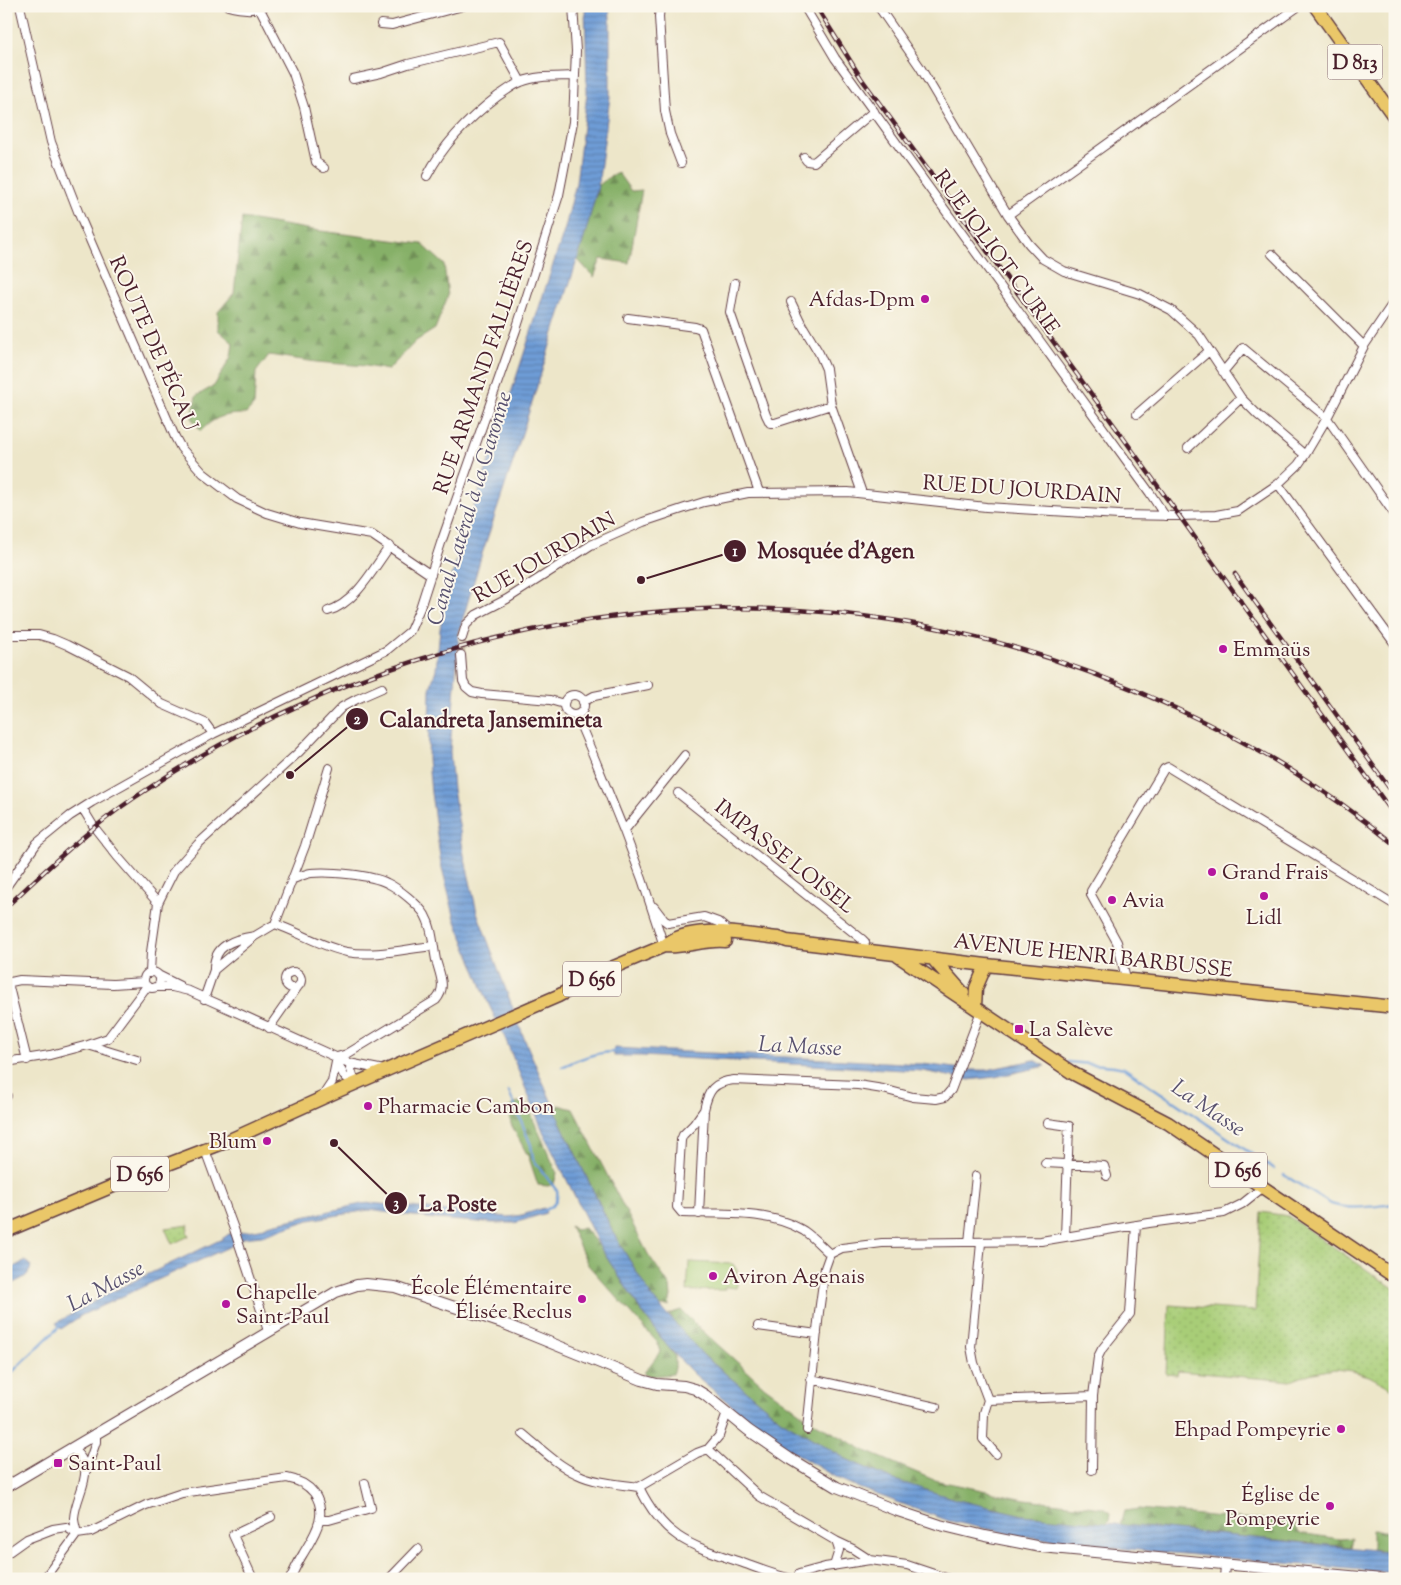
<svg xmlns="http://www.w3.org/2000/svg" width="1401" height="1585" font-family="'Sorts Mill Goudy',serif">
<defs>
<pattern id="green-dots" width="8" height="8" patternUnits="userSpaceOnUse" patternTransform="scale(1.25)"><rect width="8" height="8" fill="#a8cd77"/><path d="M2 2h.1M6 6h.1" fill="none" stroke="#92b067" stroke-width="1.8" stroke-linecap="round"/></pattern>
<pattern id="forest-firs" width="22" height="20" patternUnits="userSpaceOnUse" patternTransform="scale(1.25)"><rect width="22" height="20" fill="#86b068"/><path d="M5 1l3.5 6h-7zM16 11l3.5 6h-7z" fill="#708f56"/></pattern>
<pattern id="water-rules" width="6" height="5" patternUnits="userSpaceOnUse" patternTransform="scale(1.25)"><rect width="6" height="5" fill="#6e9cd6"/><path d="M0 2.5h6" fill="none" stroke="#5c7fae"/></pattern>
</defs>
<rect width="100%" height="100%" fill="#fbf7ec"/>
<filter id="ink" filterUnits="userSpaceOnUse"><feTurbulence type="fractalNoise" baseFrequency=".02" numOctaves="2"/><feDisplacementMap in="SourceGraphic" scale="10" xChannelSelector="R" yChannelSelector="G"/><feConvolveMatrix kernelMatrix="1 2 1 2 8 2 1 2 1" color-interpolation-filters="sRGB"/></filter>
<filter id="wash" filterUnits="userSpaceOnUse"><feTurbulence type="fractalNoise" baseFrequency=".0096" numOctaves="4" result="noise"/><feDisplacementMap in="SourceGraphic" scale="20" xChannelSelector="R" yChannelSelector="G"/><feGaussianBlur stdDeviation="1.12" result="paint"/><feColorMatrix in="noise" values="0 0 0 0 0 0 0 0 0 0 0 0 0 0 0 0 0 1.4 0 .05"/><feComposite in="paint" operator="in"/></filter>
<g filter="url(#wash)">
<rect width="100%" height="100%" fill="#ede6c9"/>
<!-- green -->
<path fill="url(#green-dots)" stroke="#797651" d="M1261 1212 1288 1216 1395 1289V1390L1369 1376 1352 1371 1334 1369 1309 1374 1291 1381 1178 1371 1177 1375 1166 1374 1169 1305 1255 1311Z
M189 1225 187 1232 189 1236 172 1244 165 1228Z"/>
<!-- forest -->
<path fill="url(#forest-firs)" stroke="#68684a" d="M618 173 631 191 642 190 629 263 601 259 594 277 578 260 598 186 609 177Z
M242 218 313 230 422 244 444 264 448 296 435 329 416 341 388 370 366 366 316 362 269 355 256 372 254 405 246 414C226 414 215 416 201 431L192 419 196 396 214 386 231 357 233 343 218 330V312L234 293Z
M518 1102 527 1105 557 1173 554 1184 548 1186 538 1185 529 1158 511 1124 508 1108Z
M558 1105 573 1109 648 1254 670 1286 671 1296 669 1306H659L651 1296 615 1236 561 1124 555 1109Z
M570 1226 575 1230 584 1228 600 1247 641 1311 675 1356V1368L673 1374 651 1376 644 1373 660 1352 657 1342 588 1265Z
M681 1310 698 1327 765 1387 812 1421 868 1452 934 1480 1025 1499 1103 1508 1111 1513 1110 1520 1106 1524 1023 1515 958 1500 891 1479 846 1459 780 1419 703 1355 681 1332 669 1314Z
M1139 1509 1221 1517 1293 1521 1299 1533 1340 1539 1353 1538 1351 1547 1120 1525 1124 1511Z
M1372 1530 1395 1532V1552L1372 1549Z"/>
<!-- pitch -->
<path fill="#a8cd77" stroke="#797651" d="M689 1262 733 1264 737 1270V1288L725 1287V1290L687 1291Z"/>
<!-- water -->
<path fill="url(#water-rules)" stroke="#5c5e80" d="M585 6H609L610 18V97L598 186 585 235 513 462 481 557 459 632 450 751 453 789 464 855 477 912 524 1038 561 1124 615 1236 651 1296 704 1356 780 1419 846 1459 891 1479 958 1500 1023 1515 1395 1552V1573L1116 1548 1015 1535 949 1521 859 1488 835 1477 798 1455 761 1430 694 1374 668 1347 640 1309 600 1247 545 1136 505 1038 489 1005 455 919 441 864 431 793 428 759 430 689 436 669 440 629 444 605 458 555 565 228 576 183 587 93Z
M614 1048 923 1064 970 1070H987L1034 1060 1046 1066 995 1077 969 1080 923 1071 641 1056H614Z
M371 1203 508 1217 522 1215 544 1208 546 1213 515 1223H492L436 1219 369 1210 309 1220 262 1236 243 1238 231 1246 82 1315 61 1329 56 1323 109 1293 222 1239 229 1234 260 1229 268 1225 361 1204Z
M25 1261 31 1266C29 1279 16 1281 6 1286V1271Z"/>
<g fill="none" stroke-linecap="round" stroke-linejoin="round">
<!-- stream -->
<path stroke="#6e9cd6" stroke-width="2.5" d="M1068 1062 1114 1066 1124 1068 1274 1169
M562 1067C579 1059 596 1052 615 1052
M509 1092 531 1145 533 1159 557 1191C559 1202 551 1208 542 1211
M1284 1175 1331 1204C1351 1211 1374 1206 1395 1204
M6 1378 61 1325"/>
</g>
</g>
<g filter="url(#ink)">
<g fill="none" stroke-linecap="round" stroke-linejoin="round">
<!-- minor-tunnel -->
<path stroke="#ccbea9" stroke-width="8" stroke-dasharray="8 4" stroke-linecap="butt" d="M461 655 462 638"/>
<defs>
<path id="minor" d="M20 6 51 142 81 219 175 437 181 448 203 473 237 499 267 513 300 523 372 535 431 575
M228 6C239 9 254 11 265 6
M660 6 659 17 665 111 670 134 681 163
M804 6 835 58 1150 493 1165 516
M878 6 920 67 1008 215 1029 244 1043 259 1064 271 1140 294 1171 310 1199 335 1241 398 1258 415 1305 455
M260 9 293 73 304 107 316 162 324 168
M381 24 392 25 463 6
M353 79 381 73 408 64 499 42 521 82
M804 157 807 161 814 162 874 111
M427 176C444 143 469 118 498 96 506 91 513 85 521 82 538 75 557 77 575 76
M1008 215 1299 6
M1272 254 1364 346
M735 283 730 312 766 415 770 423H775L831 405
M791 302 801 323 819 353 826 369 831 405 862 493
M628 318 695 327 701 329 759 492
M1223 372 1243 348 1327 418 1395 515
M1137 414 1209 351
M1188 448 1241 398
M1278 484 1395 644
M328 611C356 603 373 569 390 546
M6 635H39L53 639 67 645 128 676 162 704 205 723 213 734
M462 638 466 625 476 615 507 599 591 545 643 522 685 508 704 502 748 493 848 492 986 507 1119 515 1179 516 1216 515 1238 511 1278 484 1298 465 1305 455 1327 418 1364 346 1395 300
M461 655 463 681 466 687 472 692 482 694 550 700 564 704
M564 705a10 10 0 1 1 20 0a10 10 0 1 1-20 0Z
M583 702 594 696 648 685
M576 715C593 753 608 792 624 831
M678 793 863 940 865 942 864 950
M83 809 94 827 117 856 158 903 151 952 150 973
M293 879C299 877 304 874 311 873 328 871 372 875 387 883 398 888 419 905 425 915 433 929 433 945 436 960 440 975 447 988 436 1000L347 1054 337 1057
M6 887 37 843 70 816 92 802 213 734 387 650 410 631 420 608 441 543 516 330 559 195 573 122 576 51 573 6
M158 903 174 871 198 844 299 752 342 707 357 699 382 688
M654 907 664 920 668 923 704 917 718 922 730 932
M275 924 305 846 329 768
M664 946 642 879 624 831 685 755
M214 970C213 945 234 939 255 936
M285 980a8 8 0 1 1 16 0a8 8 0 1 1-16 0Z
M144 980a8 8 0 1 1 16 0a8 8 0 1 1-16 0Z
M158 975 180 986
M1126 978 1117 942 1091 895V891L1164 769 1168 767 1395 905
M6 983 20 980 113 984 144 982
M8 983 27 1060
M155 987H172L189 991 349 1063 384 1070
M204 999 214 970 255 936 275 924C299 932 322 947 347 952 375 957 405 949 433 946
M269 1028 299 985
M88 1045 137 1060
M336 1059 344 1076 355 1083
M6 1062 50 1055 88 1045 108 1038 147 986
M349 1063 355 1083
M6 1093 7 1096
M322 1097 332 1082 337 1057
M704 1110 694 1124 683 1135 681 1140 677 1207 682 1213C720 1214 771 1210 804 1231 814 1238 821 1246 830 1254
M1048 1123 1069 1126 1065 1237
M205 1150 234 1229 268 1331
M1045 1163 1104 1166 1107 1176
M699 1214 704 1110C708 1091 713 1082 734 1080L858 1085 883 1089 913 1097 936 1099 945 1097 951 1090 981 1011
M969 1242 976 1176
M981 1243 971 1347 974 1363 988 1400 1093 1396 1098 1357 1102 1349 1130 1314 1136 1225
M830 1254 842 1248 882 1243 1041 1241 1149 1223 1224 1213 1242 1204 1262 1188
M758 1326 817 1334
M811 1379 936 1407
M988 1400 984 1413 983 1439 996 1454
M727 1413 719 1436 708 1449 697 1453 639 1487C664 1538 689 1545 740 1562 757 1568 774 1575 792 1579
M807 1430 819 1312 825 1268 830 1254
M523 1434C540 1448 557 1465 577 1474 595 1483 619 1484 639 1487
M708 1449 759 1496 836 1541 839 1550 834 1566
M1092 1470 1093 1396
M86 1471 96 1442V1433
M320 1520H329L371 1508 365 1483
M836 1541 853 1549 870 1560
M6 1554 27 1539 53 1529 66 1527 77 1534 91 1532 146 1505 182 1493 287 1478C298 1480 307 1484 314 1493 329 1515 314 1535 303 1554 298 1562 294 1571 290 1579
M44 1579 77 1534C76 1528 74 1523 74 1518 76 1491 100 1469 71 1448
M253 1579 233 1535 271 1517
M389 1579 418 1549
M797 1579 799 1574 825 1567 870 1560 907 1565 949 1579
M1224 1579 1225 1564"/>
<path id="tertiary" d="M6 1487 336 1292 357 1285 366 1284 395 1287 502 1323 642 1380 657 1384 684 1386 695 1389 705 1395 748 1430 789 1458 837 1487 895 1510 940 1525 985 1536 1041 1547 1382 1579"/>
<path id="primary" d="M1315 6 1395 118
M664 946C685 948 704 939 725 941
M898 956 1074 1074 1168 1123 1395 1277
M933 959 963 993
M975 1007 976 988 986 965
M6 1231 137 1176 223 1143 338 1091 558 996 609 969 664 946C691 922 745 935 779 938L787 941 986 965 1395 1007"/>
</defs>
<!-- minor casing -->
<use href="#minor" stroke="#623d43" stroke-width="10"/>
<!-- tertiary casing -->
<use href="#tertiary" stroke="#623d43" stroke-width="12"/>
<!-- primary casing -->
<use href="#primary" stroke="#623d43" stroke-width="15"/>
<!-- minor -->
<use href="#minor" stroke="#fff" stroke-width="8"/>
<!-- tertiary -->
<use href="#tertiary" stroke="#fff" stroke-width="10"/>
<!-- primary -->
<use href="#primary" stroke="#eac769" stroke-width="12"/>
<defs>
<path id="rail" d="M816 6 861 78 1119 432 1395 816
M1235 574 1395 796
M6 907C47 869 88 829 134 798 337 659 600 587 845 614 960 626 1070 659 1175 708 1257 746 1324 787 1395 845"/>
</defs>
<!-- rail casing -->
<use href="#rail" stroke="#4a1f2b" stroke-width="4.5"/>
<!-- rail -->
<use href="#rail" stroke="#fbf7ec" stroke-width="2.5" stroke-dasharray="8" stroke-linecap="butt"/>
</g>
</g>
<!-- markers -->
<g fill="#b5179e" stroke="#fbf7ec" stroke-width="2">
<circle cx="925" cy="299" r="5"/>
<circle cx="1223" cy="649" r="5"/>
<circle cx="1212" cy="872" r="5"/>
<circle cx="1264" cy="896" r="5"/>
<circle cx="1112" cy="900" r="5"/>
<rect x="1014" y="1024" width="10" height="10" rx="2.5"/>
<circle cx="368" cy="1106" r="5"/>
<circle cx="267" cy="1141" r="5"/>
<circle cx="713" cy="1276" r="5"/>
<circle cx="582" cy="1299" r="5"/>
<circle cx="226" cy="1304" r="5"/>
<circle cx="1341" cy="1429" r="5"/>
<rect x="53" y="1458" width="10" height="10" rx="2.5"/>
<circle cx="1330" cy="1506" r="5"/>
</g>
<g text-anchor="middle" stroke-width="4" stroke-linejoin="round" paint-order="stroke">
<!-- shield labels -->
<g fill="#fbf7ec" stroke="#7f6065" stroke-width="1">
<rect x="1327.5" y="44.5" width="55" height="35" rx="4"/>
<rect x="563" y="961.5" width="58" height="35" rx="4"/>
<rect x="1209" y="1152.5" width="58" height="35" rx="4"/>
<rect x="111" y="1156.5" width="58" height="35" rx="4"/>
</g>
<g font-size="20" font-weight="bold" fill="#4a1f2b">
<text x="1355" y="69">D 813</text>
<text x="592" y="986">D 656</text>
<text x="1238" y="1177">D 656</text>
<text x="140" y="1181">D 656</text>
</g>
<!-- street labels -->
<g font-size="21" fill="#4a1f2b" stroke="#fbf7ec">
<text transform="translate(997 252) rotate(54)" y="7">RUE JOLIOT CURIE</text>
<text transform="translate(154 343) rotate(66)" y="7">ROUTE DE PÉCAU</text>
<text transform="translate(483 367) rotate(-71)" y="7">RUE ARMAND FALLIÈRES</text>
<text transform="translate(1022 489) rotate(4)" y="7">RUE DU JOURDAIN</text>
<text transform="translate(544 557) rotate(-30)" y="7">RUE JOURDAIN</text>
<text transform="translate(785 856) rotate(38)" y="7">IMPASSE LOISEL</text>
<text transform="translate(1093 955) rotate(6)" y="7">AVENUE HENRI BARBUSSE</text>
</g>
<!-- poi labels -->
<g font-size="21" fill="#4a1f2b" stroke="#fbf7ec" text-anchor="start">
<text x="915" y="306" text-anchor="end">Afdas-Dpm</text>
<text x="1233" y="656">Emmaüs</text>
<text x="1222" y="879">Grand Frais</text>
<text x="1122" y="907">Avia</text>
<text x="1264" y="924" text-anchor="middle">Lidl</text>
<text x="1029" y="1036">La Salève</text>
<text x="378" y="1113">Pharmacie Cambon</text>
<text x="257" y="1148" text-anchor="end">Blum</text>
<text x="723" y="1283">Aviron Agenais</text>
<text x="572" y="1294" text-anchor="end">École Élémentaire<tspan x="572" dy="24">Élisée Reclus</tspan></text>
<text x="236" y="1299">Chapelle<tspan x="236" dy="24">Saint-Paul</tspan></text>
<text x="1331" y="1436" text-anchor="end">Ehpad Pompeyrie</text>
<text x="68" y="1470">Saint-Paul</text>
<text x="1320" y="1501" text-anchor="end">Église de<tspan x="1320" dy="24">Pompeyrie</tspan></text>
</g>
<!-- water labels -->
<g font-size="22" font-style="italic" fill="#58516f" stroke="#fbf7ec">
<text transform="translate(468 508) rotate(-73)" y="8">Canal Latéral à la Garonne</text>
<text transform="translate(800 1045) rotate(3)" y="8">La Masse</text>
<text transform="translate(1209 1107) rotate(34)" y="8">La Masse</text>
<text transform="translate(105 1285) rotate(-28)" y="8">La Masse</text>
</g>
</g>
<!-- callouts -->
<path fill="none" stroke="#4a1f2b" stroke-width="2" d="M641 580L735 551M290 775L357 719M334 1143L396 1203"/>
<g fill="#4a1f2b" stroke="#fbf7ec" stroke-width="2">
<circle cx="641" cy="580" r="5"/>
<circle cx="290" cy="775" r="5"/>
<circle cx="334" cy="1143" r="5"/>
<circle cx="735" cy="551" r="12"/>
<circle cx="357" cy="719" r="12"/>
<circle cx="396" cy="1203" r="12"/>
</g>
<g font-size="15" text-anchor="middle" font-weight="bold" fill="#fff">
<text x="735" y="556">1</text>
<text x="357" y="724">2</text>
<text x="396" y="1208">3</text>
</g>
<g font-size="22" text-anchor="middle" font-weight="bold" fill="#4a1f2b" stroke="#fbf7ec" stroke-width="4" stroke-linejoin="round" paint-order="stroke">
<text x="836" y="558">Mosquée d'Agen</text>
<text x="491" y="727">Calandreta Jansemineta</text>
<text x="458" y="1211">La Poste</text>
</g>
<!-- margin -->
<rect width="1401" height="1585" fill="none" stroke="#fbf7ec" stroke-width="25"/>
</svg>
